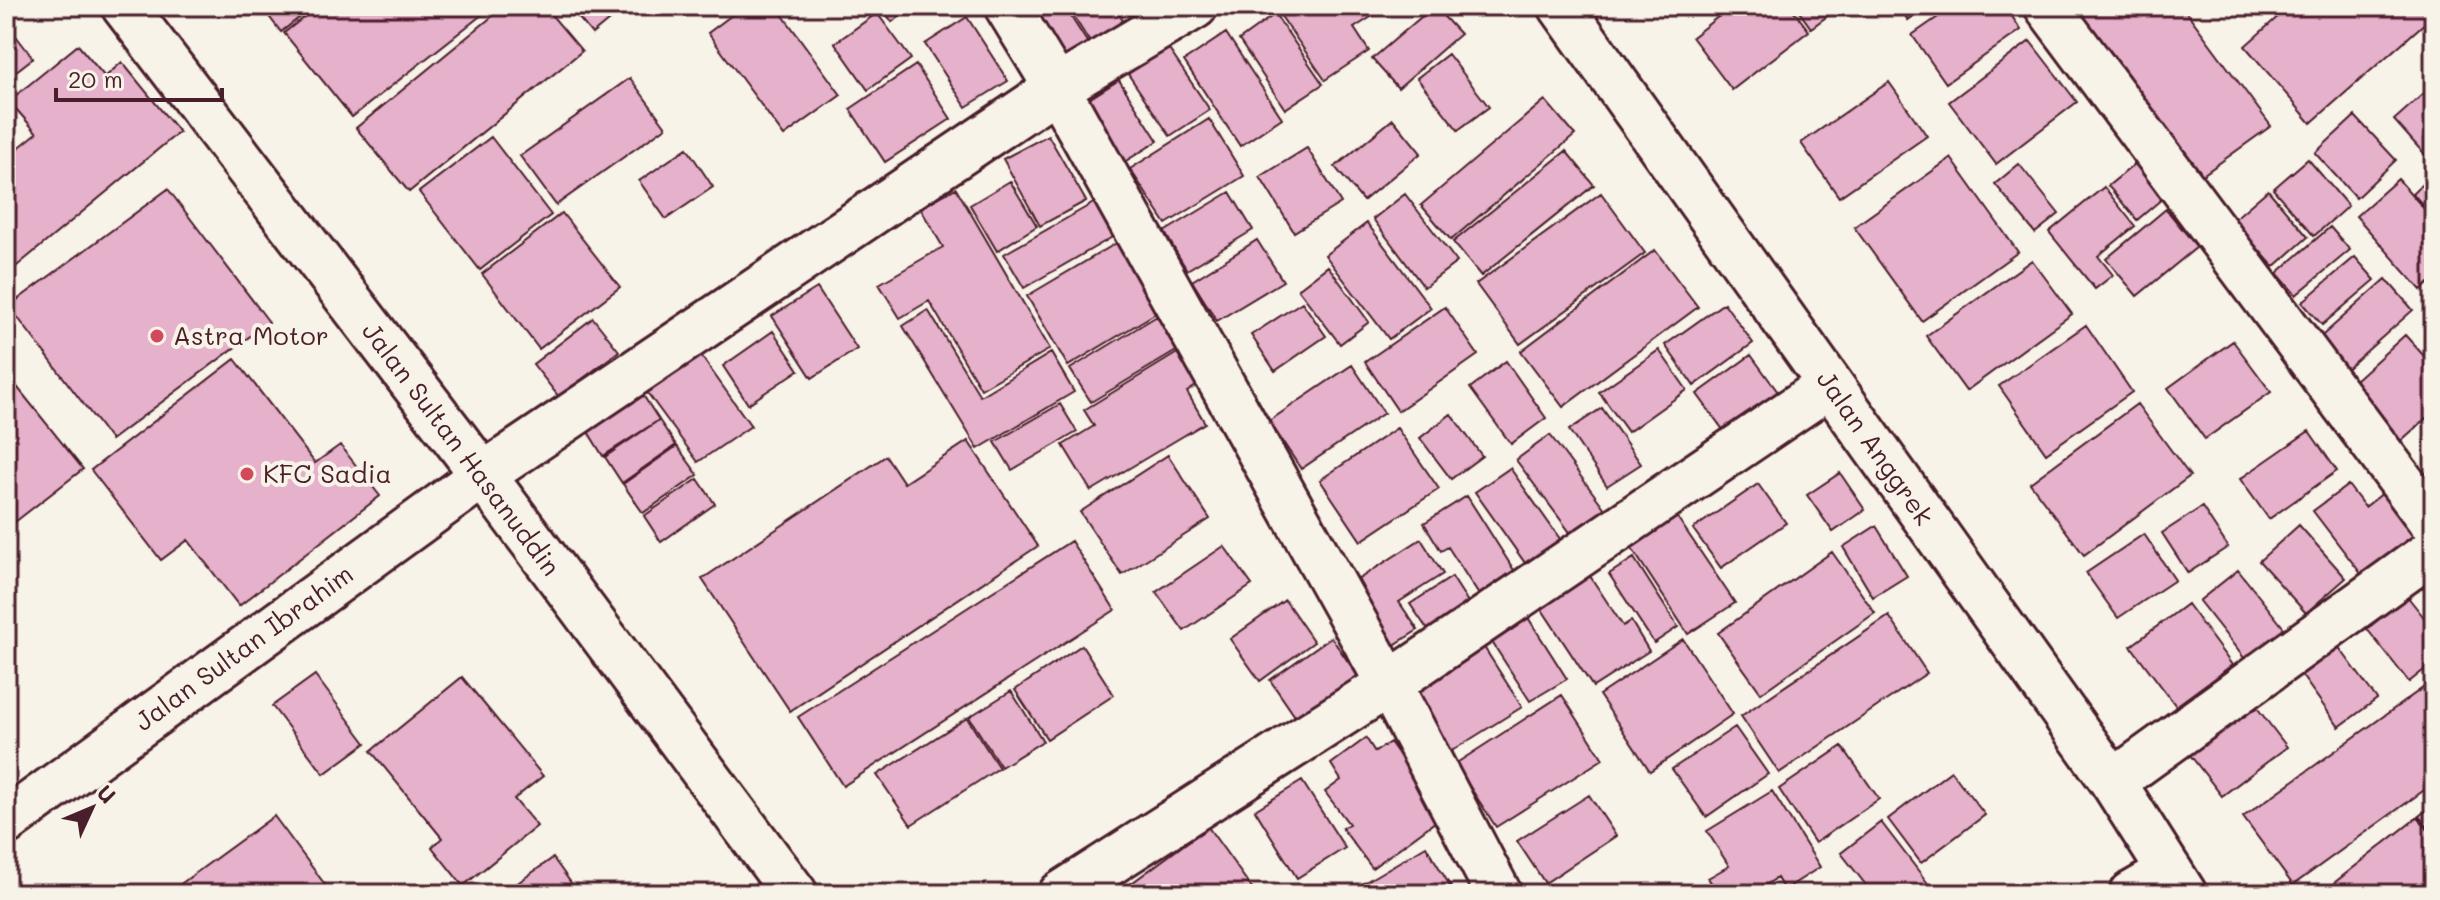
<svg xmlns="http://www.w3.org/2000/svg" width="2440" height="900" font-family="Mali,sans-serif">
<rect width="100%" height="100%" fill="#f7f3e8"/>
<filter id="ink" filterUnits="userSpaceOnUse"><feTurbulence type="fractalNoise" baseFrequency=".0125" numOctaves="2"/><feDisplacementMap in="SourceGraphic" scale="16" xChannelSelector="R" yChannelSelector="G"/><feConvolveMatrix kernelMatrix="1 2 1 2 8 2 1 2 1" color-interpolation-filters="sRGB"/></filter>
<g filter="url(#ink)">
<!-- building -->
<path fill="#e6b1cb" stroke="#4a1f2b" stroke-width="2" d="M261 6H314L281 32Z
M318 6H493L352 117 284 33Z
M505 6H544L582 51 409 192 356 128Z
M569 6H626L592 34Z
M744 6H776L841 95 784 136 708 33Z
M881 6H914L892 22Z
M1018 6H1064L1089 45 1056 66Z
M1067 6H1114L1125 24 1091 44Z
M1123 6H1156L1133 21Z
M1274 6H1388L1354 28 1369 51 1325 80Z
M1434 6 1460 34 1398 88 1372 59Z
M1732 6H1790L1809 31 1732 90 1692 37Z
M1795 6H1841L1811 28Z
M1898 6H1928L1908 20Z
M1954 6H2005L2021 30 1946 83 1912 35Z
M2069 6H2182L2271 126 2197 179Z
M2290 6H2434V15L2311 123 2245 46Z
M877 13 911 59 868 90 835 43Z
M1275 14 1323 84 1285 109 1239 40Z
M967 17 1008 81 966 107 925 44Z
M6 23 33 58 6 79Z
M1226 33 1282 118 1240 146 1184 61Z
M2030 41 2077 102 1996 164 1949 102Z
M78 45 105 77 122 62 179 132 6 275V158L37 133 9 101Z
M1168 48 1210 110 1170 136 1128 74Z
M1448 54 1489 107 1458 130 1417 78Z
M916 65 951 119 885 162 850 109Z
M630 78 666 127 556 205 520 156Z
M1119 80 1158 141 1116 167 1078 106Z
M1889 82 1927 136 1839 197 1801 143Z
M2432 86 2434 89V165L2394 120Z
M1545 100 1575 135 1451 240 1421 205Z
M2355 116 2396 160 2356 198 2315 153Z
M1209 119 1244 176 1166 224 1130 169Z
M1393 119 1421 153 1363 201 1335 167Z
M1048 135 1086 201 1040 226 1003 159Z
M491 137 551 215 480 270 419 192Z
M687 148 713 187 666 219 639 181Z
M1307 148 1341 203 1294 232 1260 177Z
M1566 151 1594 185 1481 276 1453 242Z
M1951 158 2018 252 1922 321 1854 227Z
M2308 159 2348 206 2314 236 2273 189Z
M2140 160 2169 193 2137 220 2108 186Z
M2019 164 2059 214 2035 233 1995 184Z
M2434 172V217L2412 193Z
M2398 179 2434 220V279L2421 290 2356 216Z
M1010 181 1037 226 997 251 970 205Z
M2104 187 2135 226 2098 256 2113 275 2095 289 2049 232Z
M956 188 1050 349 981 389 929 301 900 318 879 284 943 247 920 208Z
M168 189 269 322 111 440 9 306Z
M2268 190 2308 237 2274 267 2233 220Z
M1230 192 1253 230 1187 270 1164 232Z
M1601 193 1645 253 1520 344 1476 284Z
M1405 194 1457 262 1424 287 1373 219Z
M1097 201 1116 235 1024 288 1004 254Z
M2166 209 2197 247 2137 296 2106 259Z
M562 213 620 287 539 349 482 274Z
M1367 223 1431 308 1389 339 1325 255Z
M2330 227 2350 250 2296 295 2277 273Z
M1257 240 1283 281 1217 321 1192 281Z
M1120 241 1161 310 1068 366 1027 296Z
M1655 250 1698 307 1563 407 1521 351Z
M2355 257 2375 280 2322 325 2302 302Z
M2032 260 2072 314 1966 391 1926 336Z
M1328 266 1369 322 1340 344 1298 289Z
M2386 279 2413 310 2342 373 2315 342Z
M817 288 857 349 812 378 772 316Z
M1302 302 1326 336 1275 371 1251 335Z
M1724 303 1753 343 1694 386 1665 345Z
M1445 307 1478 355 1398 411 1365 362Z
M928 310 980 396 1051 353 1074 392 978 449 903 326Z
M1157 316 1178 350 1091 402 1070 369Z
M593 318 619 351 559 397 533 364Z
M2086 325 2132 392 2046 453 1999 386Z
M773 331 799 370 748 404 723 366Z
M2405 335 2434 367V411L2394 447 2344 390Z
M2233 341 2271 392 2205 439 2168 388Z
M694 346 751 426 698 462 641 384Z
M1659 350 1687 390 1628 432 1599 392Z
M1179 352 1199 384 1187 392 1205 423 1091 491 1063 445 1094 426 1084 410Z
M1751 355 1783 399 1729 438 1697 394Z
M235 359 315 463 340 445 380 496 239 606 188 540 161 560 91 470Z
M1506 361 1546 418 1511 444 1470 388Z
M1352 365 1384 413 1301 469 1269 421Z
M6 373 83 469 6 529Z
M632 378 659 420 603 456 577 414Z
M1060 404 1077 432 1012 470 995 442Z
M2137 404 2190 476 2084 555 2030 483Z
M1602 408 1641 464 1607 486 1569 430Z
M1451 414 1482 456 1451 479 1420 438Z
M659 420 676 445 622 483 605 457Z
M1397 428 1439 489 1361 541 1320 480Z
M2309 431 2337 471 2269 519 2240 479Z
M1550 435 1605 509 1572 535 1516 460Z
M968 441 1038 546 790 711 702 579 886 456 904 483Z
M677 446 698 475 643 513 623 484Z
M1168 455 1210 519 1122 575 1080 512Z
M1510 468 1565 546 1530 570 1475 492Z
M1840 473 1865 510 1833 532 1807 495Z
M698 479 715 504 661 542 644 516Z
M1758 484 1786 523 1721 568 1693 529Z
M2348 485 2365 507 2383 493 2425 548 2372 588 2313 511Z
M1467 496 1517 575 1481 598 1448 547 1441 551 1424 523Z
M2202 507 2228 547 2188 573 2162 533Z
M1677 517 1735 603 1688 634 1631 547Z
M2299 525 2346 578 2306 613 2259 561Z
M1876 526 1907 576 1873 597 1843 547Z
M2144 534 2175 580 2118 618 2086 573Z
M1421 539 1443 574 1399 602 1418 630 1391 647 1351 584Z
M1071 541 1115 610 843 786 798 717Z
M1224 546 1252 585 1184 631 1156 592Z
M1832 552 1875 613 1761 693 1718 633Z
M1634 558 1678 627 1654 643 1609 574Z
M2238 570 2291 637 2252 668 2199 601Z
M1588 573 1623 626 1631 621 1649 651 1593 687 1539 605Z
M1452 577 1473 610 1432 636 1410 604Z
M2407 596 2434 630V662L2409 682 2367 629Z
M1285 600 1314 642 1260 681 1230 639Z
M2187 604 2232 665 2176 706 2131 646Z
M1527 616 1567 679 1530 701 1490 639Z
M1889 616 1927 673 1779 773 1741 716Z
M1331 637 1360 679 1299 722 1270 680Z
M1683 639 1733 714 1650 771 1599 695Z
M2335 642 2377 699 2339 727 2297 669Z
M1482 644 1522 707 1450 752 1410 689Z
M1082 645 1114 695 1047 739 1015 690Z
M315 675 366 743 324 774 272 706Z
M462 677 543 776 514 799 537 826 463 886 432 847 442 838 371 751Z
M2434 680V783L2293 885 2243 817Z
M1011 691 1043 741 1001 767 969 717Z
M1562 695 1603 759 1496 827 1455 764Z
M2255 705 2287 747 2222 796 2190 755Z
M967 718 999 768 911 825 877 775Z
M1735 727 1768 774 1706 817 1672 769Z
M1366 738 1375 752 1390 742 1443 816 1372 868 1342 828 1349 824 1325 792 1341 780 1331 764Z
M1842 746 1879 799 1815 843 1779 789Z
M1951 771 1985 815 1921 863 1888 819Z
M1302 781 1345 848 1297 878 1255 810Z
M1772 791 1820 867 1784 890 1777 878 1751 894H1719L1708 878 1729 866 1707 831Z
M1589 795 1616 836 1545 883 1517 841Z
M2434 804V835L2419 816Z
M274 816 332 894H167Z
M2418 817 2434 838V894H2343L2334 883Z
M1881 822 1933 890 1928 894H1873L1841 853Z
M1208 827 1256 894H1130L1125 888Z
M1426 846 1455 894H1368L1362 884Z
M553 858 579 894H502Z"/>
<g fill="none" stroke-linecap="round" stroke-linejoin="round">
<defs>
<path id="street" d="M1007 6 1057 88 1389 684 1499 894
M2047 6 2434 525
M2113 782 2434 550
M6 822 483 475 1057 88 1195 6
M1061 894 1389 684 1830 385
M2132 894 2170 872"/>
<path id="secondary" d="M124 6 483 475 795 894
M1561 6 2113 782 2184 894"/>
</defs>
<!-- street casing -->
<use href="#street" stroke="#4a1f2b" stroke-width="50"/>
<!-- secondary casing -->
<use href="#secondary" stroke="#4a1f2b" stroke-width="50"/>
<!-- street -->
<use href="#street" stroke="#f7f3e8" stroke-width="44"/>
<!-- secondary -->
<use href="#secondary" stroke="#f7f3e8" stroke-width="44"/>
</g>
</g>
<!-- markers -->
<g fill="#d1495b" stroke="#f7f3e8" stroke-width="3">
<circle cx="157" cy="336" r="8"/>
<circle cx="247" cy="474" r="8"/>
</g>
<g text-anchor="middle" stroke-width="8" stroke-linejoin="round" paint-order="stroke">
<!-- poi labels -->
<g font-size="26" fill="#4a1f2b" stroke="#f7f3e8" text-anchor="start">
<text x="173" y="345">Astra Motor</text>
<text x="263" y="483">KFC Sadia</text>
</g>
<!-- street labels -->
<g font-size="26" fill="#4a1f2b" stroke="#f7f3e8">
<text transform="translate(1875 448) rotate(55)" y="9">Jalan Anggrek</text>
<text transform="translate(461 449) rotate(53)" y="9">Jalan Sultan Hasanuddin</text>
<text transform="translate(244 648) rotate(-36)" y="9">Jalan Sultan Ibrahim</text>
</g>
</g>
<!-- margin -->
<rect width="2440" height="900" fill="none" stroke="#f7f3e8" stroke-width="32"/>
<rect x="16" y="16" width="2408" height="868" fill="none" stroke="#4a1f2b" stroke-width="3" filter="url(#ink)"/>
<!-- north arrow -->
<g transform="translate(92 808) rotate(46)" stroke="#f7f3e8" stroke-width="6" paint-order="stroke">
<path d="M0-6L14 30L0 20L-14 30Z" fill="#4a1f2b"/>
<text y="-12" font-size="22" font-weight="bold" text-anchor="middle" fill="#4a1f2b">U</text>
</g>
<!-- scale -->
<path d="M56 88v12h166v-12" fill="none" stroke="#4a1f2b" stroke-width="4"/>
<text x="68" y="88" font-size="24" fill="#4a1f2b" stroke="#f7f3e8" stroke-width="6" paint-order="stroke">20 m</text>
</svg>
